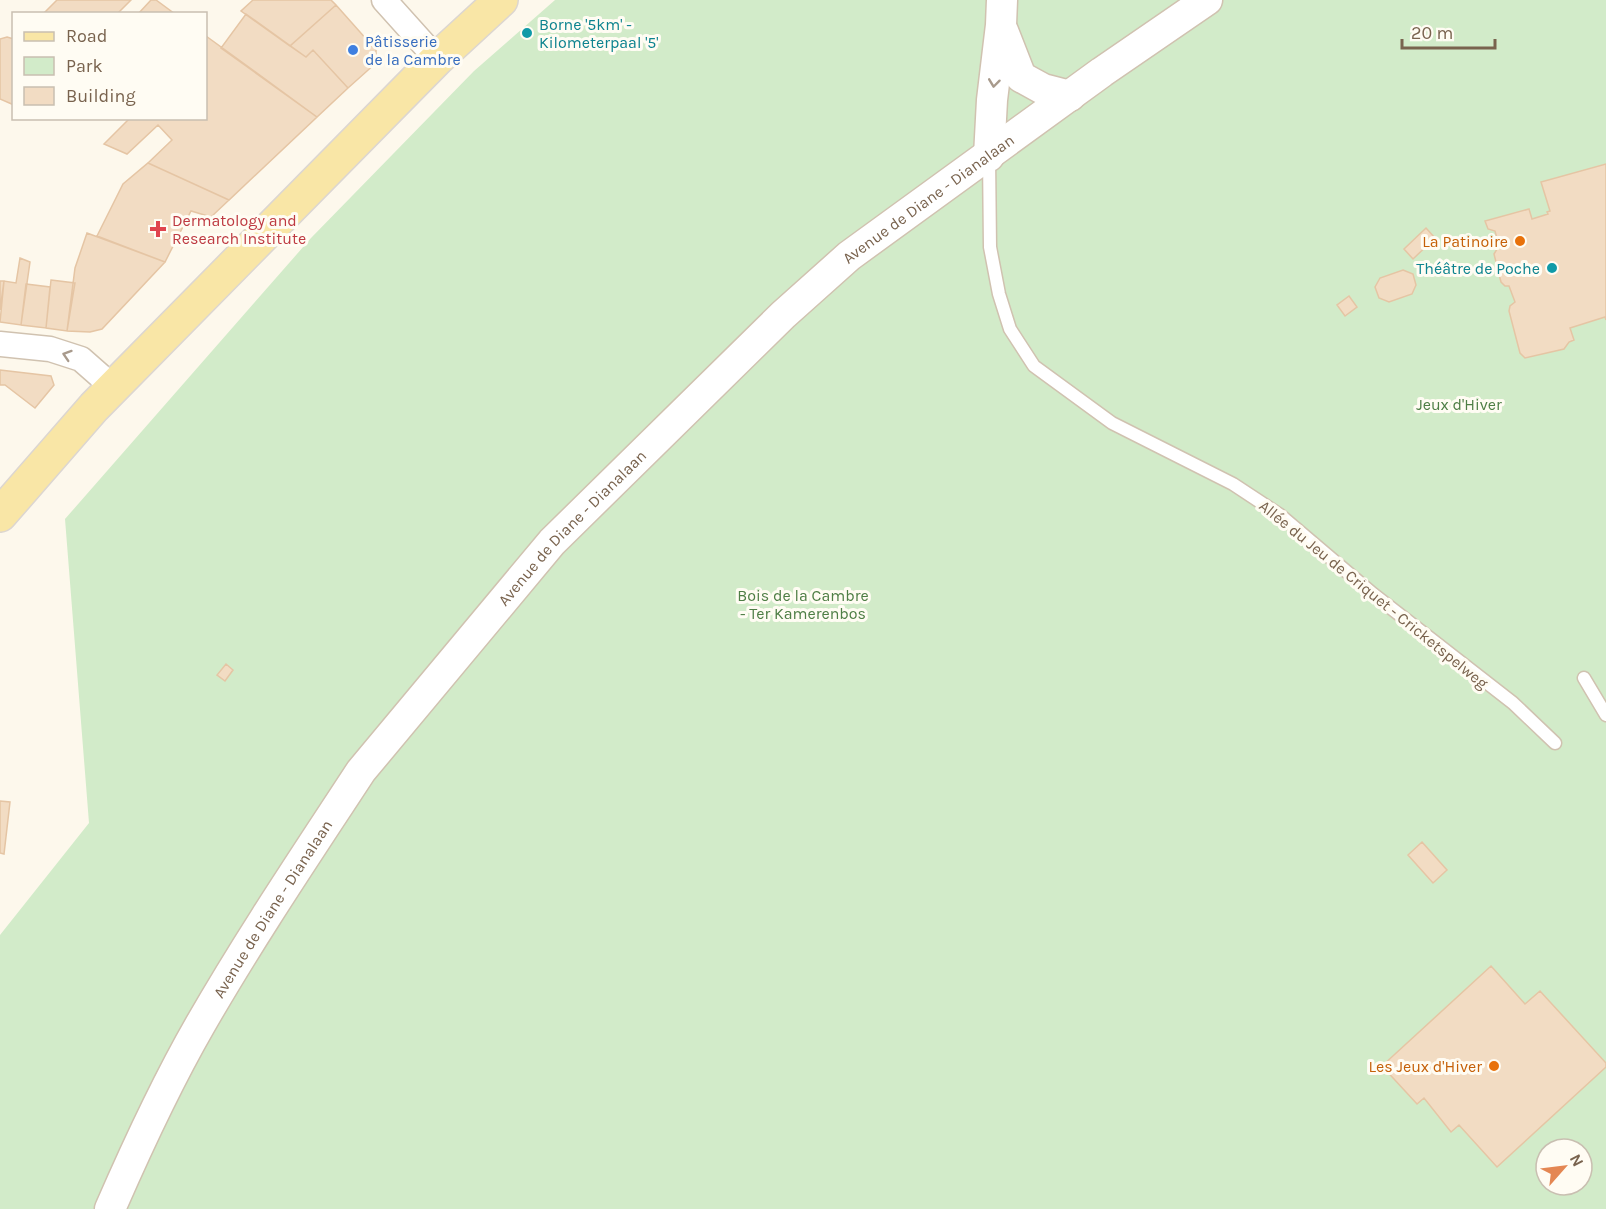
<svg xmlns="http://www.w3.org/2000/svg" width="1606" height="1209" font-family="Karla,sans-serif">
<rect width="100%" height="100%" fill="#fdf8ec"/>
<!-- green -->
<path fill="#d2ebc9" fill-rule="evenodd" d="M555 0H1606V1209H0V935L89 823 65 519 311 238 474 71ZM1546 1149H1582V1185H1546Z"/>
<!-- building -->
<path fill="#f2dcc3" stroke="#e5c5a4" stroke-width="1.5" d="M57 0H131L117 14H43Z
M151 0H156L175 14H138Z
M253 0H331L336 5 290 46 241 11Z
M336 5 376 50V63L348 88 313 50 306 57 290 46Z
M246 14 306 57 313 50 348 88 317 117 221 48Z
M206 36 317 117 229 200 148 163 172 140 158 125 127 154 104 144 130 118H206Z
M7 37 14 39V105L0 99V39Z
M148 163 229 200 211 217 191 211 165 262 97 236 123 184Z
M1606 164V320L1605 317 1570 328 1574 340 1569 342 1564 349 1525 358 1520 353 1509 311 1510 306 1515 302 1509 286H1505L1501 282 1494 254 1499 246 1495 231 1488 229 1485 221 1529 209 1532 219 1548 214 1547 212 1550 211 1541 182Z
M1426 228 1435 238 1413 259 1404 249Z
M87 233 165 262 102 329 90 332 67 331 75 268Z
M20 258 30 262 21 325 0 322 4 281 16 283Z
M1403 270 1413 274 1416 285 1412 294 1389 302 1379 298 1375 287 1380 278Z
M51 280 75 283 67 331 46 328Z
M0 281H4L0 310Z
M26 284 50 287 46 328 21 325Z
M1349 296 1357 307 1345 316 1337 305Z
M0 370 51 376 54 385 35 408 5 385H0Z
M226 664 233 670 225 681 217 675Z
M0 801 10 802 4 854 0 853Z
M1422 842 1447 870 1433 883 1408 855Z
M1491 966 1525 1004 1540 991 1606 1063V1067L1497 1167 1459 1125 1451 1132 1424 1098 1417 1104 1382 1066Z"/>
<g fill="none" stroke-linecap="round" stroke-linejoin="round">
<defs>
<path id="service" d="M989 157 990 247 999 294 1010 329 1034 366 1112 423 1233 484 1280 515 1373 594 1513 703 1555 743
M1584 678 1606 715"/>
<path id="minor" d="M384 0 437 59
M0 344 50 349 81 359 114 388"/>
<g id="tertiary">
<path d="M1003 31 1021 77 1043 89 1070 96"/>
<path d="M989 156 992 100 1001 25 1002 0"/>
<path id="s1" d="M110 1209C137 1147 166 1084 200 1025 250 938 306 855 361 771L552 542 783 315 849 256 1102 72 1207 0"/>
</g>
<path id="primary" d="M0 515 94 407 437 59 501 0"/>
</defs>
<!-- service casing -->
<use href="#service" stroke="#d0c2b0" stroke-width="15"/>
<!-- minor casing -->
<use href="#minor" stroke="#d0c2b0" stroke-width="27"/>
<!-- tertiary casing -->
<use href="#tertiary" stroke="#d0c2b0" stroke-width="33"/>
<!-- primary casing -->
<use href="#primary" stroke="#dcd6d1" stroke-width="36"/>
<!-- service -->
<use href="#service" stroke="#fff" stroke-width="12"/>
<!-- minor -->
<use href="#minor" stroke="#fff" stroke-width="24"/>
<!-- tertiary -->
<use href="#tertiary" stroke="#fff" stroke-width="30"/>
<!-- primary -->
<use href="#primary" stroke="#f9e6a6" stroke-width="33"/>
</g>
<!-- one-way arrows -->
<defs><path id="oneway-chevron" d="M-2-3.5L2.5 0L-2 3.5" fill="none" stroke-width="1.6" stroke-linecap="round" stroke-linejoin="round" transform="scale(1.5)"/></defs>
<g stroke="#a89a8c">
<use href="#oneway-chevron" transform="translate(994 83) rotate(97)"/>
<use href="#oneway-chevron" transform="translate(67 355) rotate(-162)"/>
</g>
<!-- markers -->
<g fill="#0f9aa8" stroke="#fffcf3" stroke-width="2">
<circle cx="527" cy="33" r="6"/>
<circle cx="1552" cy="268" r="6"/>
</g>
<circle fill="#3f7fe0" stroke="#fffcf3" stroke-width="2" cx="353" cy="50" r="6"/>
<path fill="#e0444e" stroke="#fffcf3" stroke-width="2" d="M155 220h6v6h6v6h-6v6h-6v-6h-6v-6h6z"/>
<g fill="#e8710a" stroke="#fffcf3" stroke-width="2">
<circle cx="1520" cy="241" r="6"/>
<circle cx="1494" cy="1066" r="6"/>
</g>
<g text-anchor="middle" stroke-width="6" stroke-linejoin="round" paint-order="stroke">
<!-- culture labels -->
<g font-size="16" fill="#0d838f" stroke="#fffcf3" text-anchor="start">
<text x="539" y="30">Borne '5km' -<tspan x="539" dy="18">Kilometerpaal '5'</tspan></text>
<text x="1540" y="274" text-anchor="end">Théâtre de Poche</text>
</g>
<!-- shop labels -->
<g font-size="16" fill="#366cbe" stroke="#fffcf3" text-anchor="start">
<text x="365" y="47">Pâtisserie<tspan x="365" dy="18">de la Cambre</tspan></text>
</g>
<!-- street labels -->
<g font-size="16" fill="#79634e" stroke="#fffcf3">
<text dy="6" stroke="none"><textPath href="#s1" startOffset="1314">Avenue de Diane - Dianalaan</textPath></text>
<text dy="6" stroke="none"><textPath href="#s1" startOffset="828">Avenue de Diane - Dianalaan</textPath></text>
<text transform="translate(1374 594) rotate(39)" y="6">Allée du Jeu de Criquet - Cricketspelweg</text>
<text dy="6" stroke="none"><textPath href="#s1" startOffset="342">Avenue de Diane - Dianalaan</textPath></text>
</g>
<!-- health labels -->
<g font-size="16" fill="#be3a42" stroke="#fffcf3" text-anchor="start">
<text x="172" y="226">Dermatology and<tspan x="172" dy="18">Research Institute</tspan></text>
</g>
<!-- food labels -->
<g font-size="16" fill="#c56008" stroke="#fffcf3" text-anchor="end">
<text x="1508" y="247">La Patinoire</text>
<text x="1482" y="1072">Les Jeux d'Hiver</text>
</g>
<!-- park labels -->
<g font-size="16" fill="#4e7e45" stroke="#fffcf3">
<text x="1459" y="410">Jeux d'Hiver</text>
<text x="803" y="601">Bois de la Cambre<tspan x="803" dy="18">- Ter Kamerenbos</tspan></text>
</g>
</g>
<!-- legend -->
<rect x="12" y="12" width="195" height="108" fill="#fffcf3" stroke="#c9bfb1" stroke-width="1.5"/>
<rect x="24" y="32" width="30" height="9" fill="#f9e6a6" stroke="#c9bfb1" stroke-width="1.5"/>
<text x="66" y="42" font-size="18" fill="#79634e">Road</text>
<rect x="24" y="57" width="30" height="18" fill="#d2ebc9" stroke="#c9bfb1" stroke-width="1.5"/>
<text x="66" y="72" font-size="18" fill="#79634e">Park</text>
<rect x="24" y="87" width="30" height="18" fill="#f2dcc3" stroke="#c9bfb1" stroke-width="1.5"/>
<text x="66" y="102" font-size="18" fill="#79634e">Building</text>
<!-- north arrow -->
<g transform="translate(1564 1167) rotate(62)"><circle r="28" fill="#fffcf3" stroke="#c9bfb1" stroke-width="1.5"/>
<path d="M0-4.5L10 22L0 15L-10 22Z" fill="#e48753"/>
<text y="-9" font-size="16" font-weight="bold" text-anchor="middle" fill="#79634e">N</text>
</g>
<!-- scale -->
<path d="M1402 39v9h93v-9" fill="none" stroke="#79634e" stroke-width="3"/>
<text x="1411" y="39" font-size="18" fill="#79634e" stroke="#fffcf3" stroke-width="4.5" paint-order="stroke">20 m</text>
</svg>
